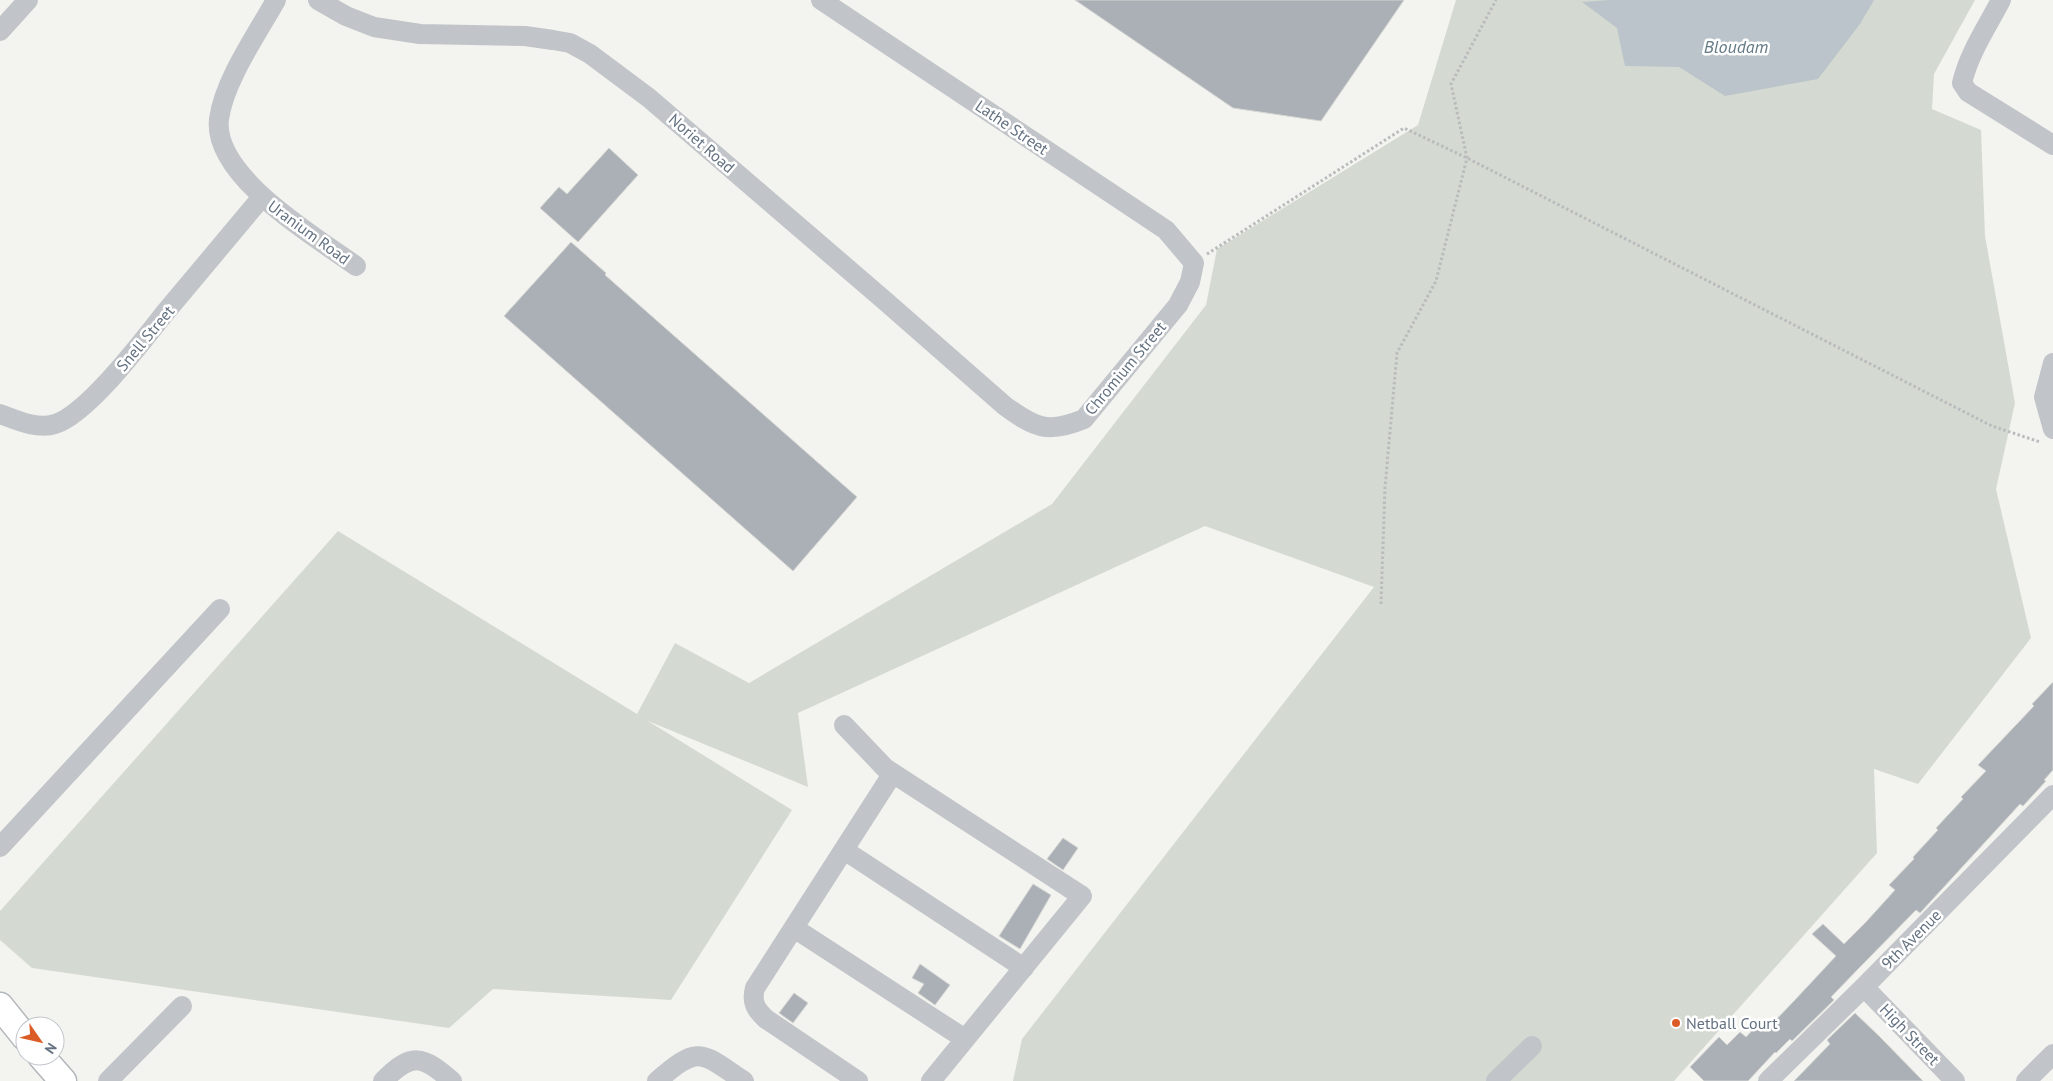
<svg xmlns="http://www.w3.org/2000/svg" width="2053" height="1081" font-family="'PT Sans',sans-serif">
<rect width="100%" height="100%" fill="#f3f4ef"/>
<!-- green -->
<path fill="#d4dad1" d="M1456 0H1975L1934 74 1932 109 1981 130 1985 236 2015 403 1996 489 2031 638 1918 784 1874 769 1877 853 1674 1081H1013L1022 1039 1374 587 1205 526 798 713 808 787 648 721 792 810 671 1000 493 989 449 1028 32 968 0 940V911L338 531 637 714 675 643 749 683 1052 504 1206 305 1217 249 1418 125Z"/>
<!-- water -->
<path fill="#bac4ca" d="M1609 0H1874L1860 24 1818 79 1725 96 1679 67 1625 66 1617 28 1582 2Z"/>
<!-- building -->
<path fill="#aab0b5" stroke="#d4d5d2" d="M1075 0H1404L1321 121 1233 108Z
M609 148 638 175 578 242 540 208 559 187 567 194Z
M571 242 606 273 605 275 857 497 793 571 504 316Z
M2053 682V770L2044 780 2046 781 2023 806 2020 804 1920 913 1916 910 1861 966 1831 997 1834 1000 1792 1041 1790 1039 1776 1053 1775 1052 1748 1081H1704L1690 1067 1719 1037 1727 1045 1740 1032 1746 1037 1762 1020 1769 1027 1794 1001 1836 956 1812 934 1823 924 1844 944 1866 922 1895 890 1889 885 1914 859 1913 857 1938 830 1936 828 1963 799 1961 797 1986 771 1978 765 2034 706 2032 704Z
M1063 838 1078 848 1063 870 1047 859Z
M1033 884 1051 895 1020 949 999 936Z
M920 964 950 985 935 1005 918 993 924 984 912 978Z
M794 993 808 1003 793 1023 779 1013Z
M1855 1013 1879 1036 1923 1081H1794L1830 1044 1827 1040Z"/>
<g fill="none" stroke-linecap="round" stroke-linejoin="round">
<defs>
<path id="major" d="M0 1006 25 1037
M41 1056 63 1081"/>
</defs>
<!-- major casing -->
<use href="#major" stroke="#b2b6ba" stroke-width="29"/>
<!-- path -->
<path stroke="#b9bbbd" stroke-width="3" stroke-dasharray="2.5 2.5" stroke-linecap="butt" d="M1207 254 1404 128 1467 158 1992 426 2040 442
M1381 604 1385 488 1397 353 1436 281 1467 158 1451 84 1496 0"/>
<!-- minor -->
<path stroke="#c1c4c8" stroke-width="20" d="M276 0C257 34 224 81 219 119 212 176 316 237 356 266
M318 0 346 16 374 27 420 34 525 36 553 40 570 43 590 54 649 98 884 300 1005 406C1035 428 1048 434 1084 419L1178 305 1190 282 1194 263 1166 230 821 0
M2001 0C1987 27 1969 53 1962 83L1968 92 2053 145
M0 31 28 0
M2053 363 2044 397 2053 429
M0 414C16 420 38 430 55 424 87 414 142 342 164 314 197 275 229 236 262 197
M844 725 885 768 1082 896 931 1081
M0 847 220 609
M844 850 1024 968
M794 928 965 1039
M1864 987 1955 1081
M108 1081 182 1006
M383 1081C412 1052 422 1055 452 1081
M657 1081C700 1044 700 1052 744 1081
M858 1081 766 1019C756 1010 751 1002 755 988L893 773
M1496 1081 1532 1046
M1768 1081 1864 987 2053 795
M2026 1081 2053 1054"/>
<!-- major -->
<use href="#major" stroke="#fff" stroke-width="26"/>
</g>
<!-- markers -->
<circle fill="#dc5c27" stroke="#fff" stroke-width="2" cx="1676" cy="1023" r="5"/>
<g text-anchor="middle" stroke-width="5" stroke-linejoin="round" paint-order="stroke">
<!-- street labels -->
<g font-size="16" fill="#637180" stroke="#fff">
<text transform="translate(1012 127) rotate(34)" y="6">Lathe Street</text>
<text transform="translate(702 143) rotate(41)" y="6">Noriet Road</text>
<text transform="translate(309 232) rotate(36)" y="6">Uranium Road</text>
<text transform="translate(145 338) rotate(-50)" y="6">Snell Street</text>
<text transform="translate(1125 368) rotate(-50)" y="6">Chromium Street</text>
<text transform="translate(1911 939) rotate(-45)" y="6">9th Avenue</text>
<text transform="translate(1910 1034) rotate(46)" y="6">High Street</text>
</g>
<!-- poi labels -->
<g font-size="16" fill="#637180" stroke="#fff" text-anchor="start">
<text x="1686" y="1029">Netball Court</text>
</g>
<!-- water labels -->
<g font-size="18" font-style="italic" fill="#637a85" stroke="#fff">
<text x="1736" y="53">Bloudam</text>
</g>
</g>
<!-- north arrow -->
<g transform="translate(40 1041) rotate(124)"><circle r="24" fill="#ffffff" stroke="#c1c6cc"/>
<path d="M0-4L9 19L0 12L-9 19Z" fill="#dc5c27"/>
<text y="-8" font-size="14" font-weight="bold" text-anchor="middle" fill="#637180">N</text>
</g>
</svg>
